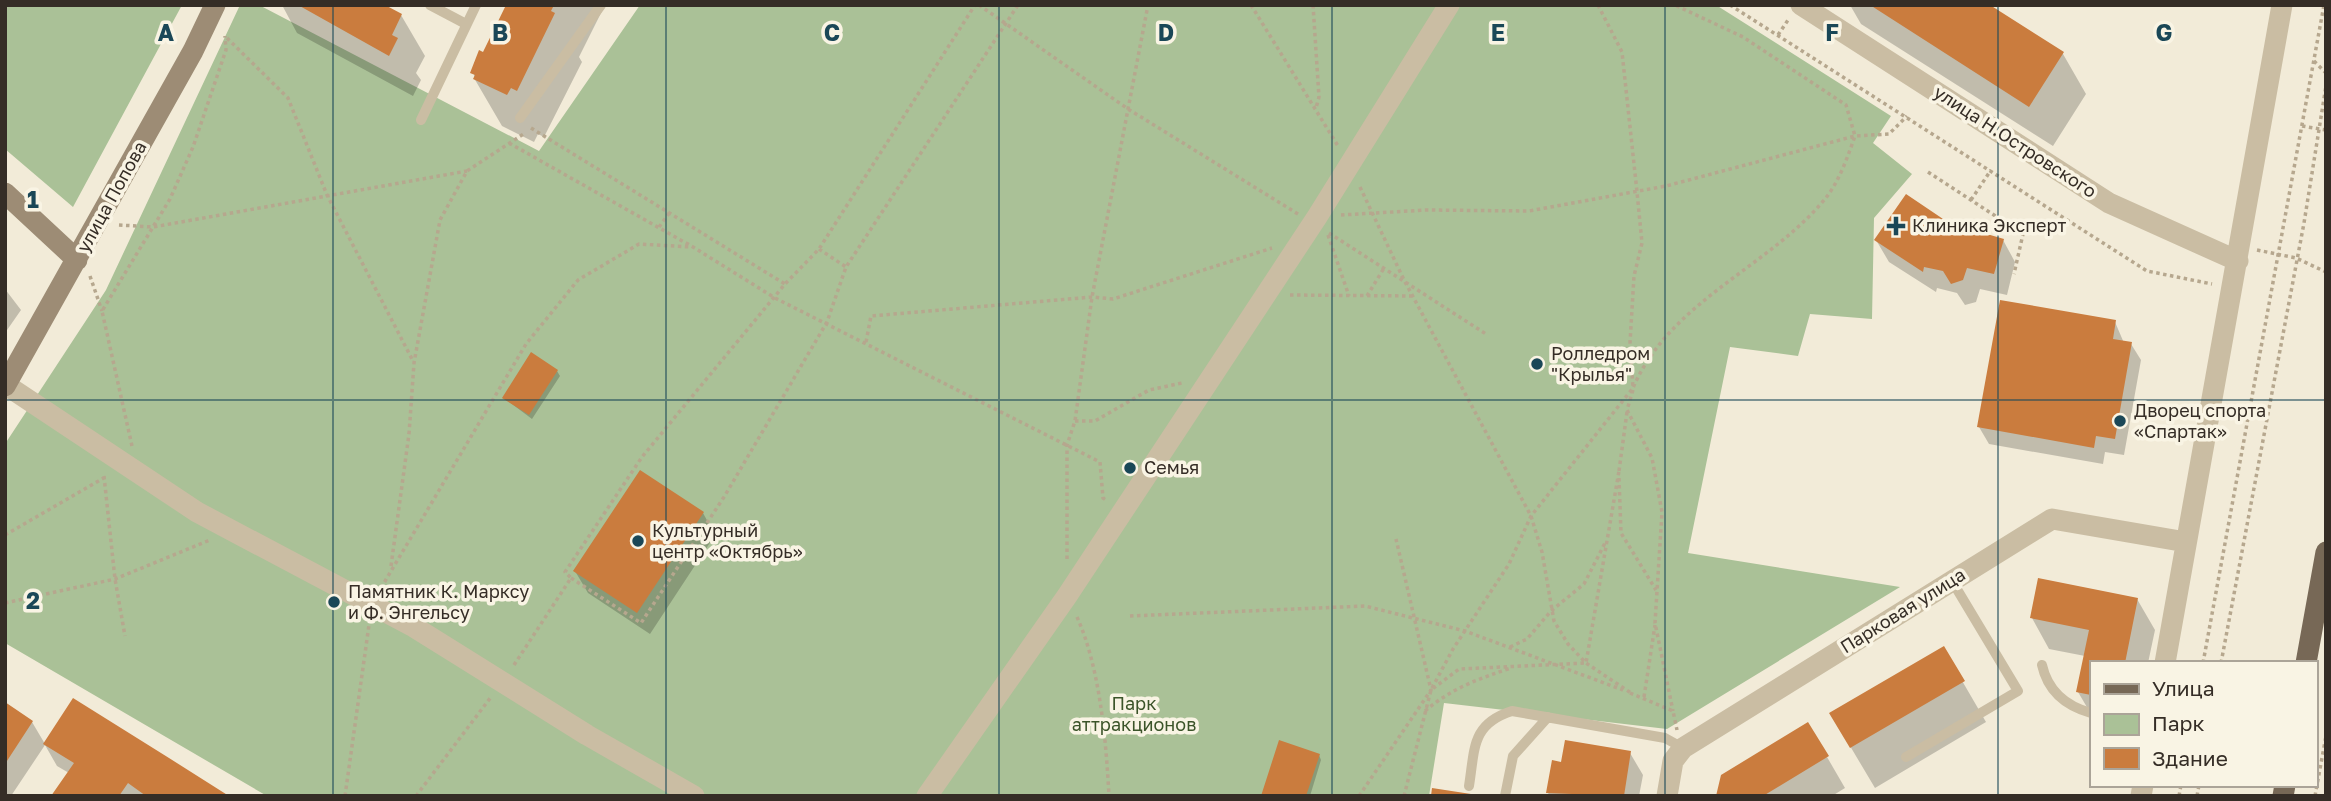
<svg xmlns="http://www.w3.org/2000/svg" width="2331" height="801" font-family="'Golos Text',sans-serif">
<rect width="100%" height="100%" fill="#f2ebd8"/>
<!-- green -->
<path fill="#aac197" d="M5 5H182L73 207 5 149Z
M240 5H259L539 151 640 5H1716L1891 116 1873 143 1912 174 1874 218 1872 319 1810 314 1798 356 1730 347 1688 553 1900 587 1667 729 1444 703 1429 796H267L5 643V444L106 290Z"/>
<!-- shadow -->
<path fill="#0003" d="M282 5H381L401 15 425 56 416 73 421 80 413 96 297 33Z
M508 5H605L579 57 582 62 544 137 538 134 534 142 502 126 474 78V63L484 54Z
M1850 5H1987L2063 54 2086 94 2053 146 1861 24Z
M1948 224 2003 240 2015 262 2007 295 1980 289 1976 302 1965 305 1957 293 1937 288 1936 292 1889 262 1876 240Z
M5 289 21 310 5 333Z
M2115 322 2124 343 2131 344 2141 360 2124 455 2105 452 2103 464 1989 444 1979 427Z
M557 371 560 376 532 419 504 398Z
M703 513 715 535 650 634 588 593 575 571Z
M2137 599 2155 630 2148 663H2091V714L2078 692 2085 656 2049 649 2032 618Z
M1943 648 1986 722 1875 788 1831 714Z
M5 705 32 722 45 744 225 796H53L69 773 57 766 45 745 11 796H5Z
M1630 753 1643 775 1639 796H1550L1548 793 1563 764Z
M1319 755 1321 760 1310 796H1263Z
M1827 757 1845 788 1832 796H1718Z"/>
<!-- building -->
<path fill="#ca7c3e" d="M298 5H385L402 14 392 35 398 38 389 56Z
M506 5H554L551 11 555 13 517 91 511 88 507 95 473 79 475 75 470 73 479 50 483 52Z
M1870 5H1990L2064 52 2029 107Z
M1906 194 1949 223 2004 239 1994 274 1967 268 1963 280 1951 284 1943 271 1924 267 1923 272 1874 240Z
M2000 300 2116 320 2113 339 2132 342 2115 439 2096 436 2094 448 1977 427Z
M531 352 558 370 529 415 502 398Z
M640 470 704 512 637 613 573 571Z
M2038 578 2138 598 2125 663H2091V695L2076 692 2089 630 2030 618Z
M1944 646 1965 681 1850 748 1829 713Z
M73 698 169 758 229 796H146L128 783 119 796H51L74 763 43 744Z
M5 702 33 721 5 764Z
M1808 722 1829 756 1763 796H1716L1721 775Z
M1279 740 1320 754 1306 796H1261Z
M1565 740 1631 751 1624 796 1546 793 1552 760 1561 762Z
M1432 788 1471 794V796H1431Z"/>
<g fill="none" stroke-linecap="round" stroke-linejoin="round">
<!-- path -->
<path stroke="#b6a78e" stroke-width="3.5" stroke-dasharray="3.5 3.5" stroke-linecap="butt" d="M979 5 1128 109 1298 214
M1251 5 1338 146
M1313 5 1319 97 1316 108
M1598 5 1622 52 1637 192 1642 243 1634 276 1630 343 1633 388C1670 301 1768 268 1825 199 1839 182 1848 156 1855 136L1846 105 1743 37 1675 5
M1730 5 2147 271 2212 284
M1778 35 1788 20
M227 38 288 98 327 195 413 361
M2314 61 2326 73
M2302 126 2326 130
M531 128 785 284
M509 143 693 247 775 298 1100 462 1103 498 1106 500
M1928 172 2023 234 2014 274
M1360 187 1404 280 1531 516 1542 552 1554 621 1568 644 1586 663 1631 693
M1971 200 1991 170
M1341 215 1426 210 1529 211 1666 186 1855 136 1889 134 1907 116
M119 225 153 227 467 171
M659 227 670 212
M1329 233 1486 334
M1328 235 1349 296
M819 249 846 267
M2257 250 2296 258 2326 272
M90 276 102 311
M1290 295 1414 296
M1367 296 1384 268
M866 342 871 316 1092 297 1113 299 1272 248
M1633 390 1627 410 1652 458 1662 512 1655 623 1673 711
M1075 421H1095L1149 390 1182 383
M132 446 102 311 170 199 193 147 226 50 225 36
M1619 471 1627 412
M104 476 115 579 125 636
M1619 478 1621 533 1656 590
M5 535 107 476
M1067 559V445L1075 421 1092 297 1148 5
M391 566 409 434 414 363 440 220 467 171 525 133
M571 578 641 623 724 497 827 322 846 267 1018 5
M381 588 526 344 578 280 639 244 691 247
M5 603 115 579 210 540
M1130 616 1365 606 1465 631 1623 690
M1077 617C1100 668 1106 740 1109 796
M1510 647 1527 639 1551 611 1584 584 1605 543
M2203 663 2324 5
M2221 663 2304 223 2326 86
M514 665 571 578 565 572 642 457 785 284 819 249 975 5
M1432 688 1453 649 1509 564 1531 516 1633 388
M1630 693 1673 711 1677 730
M1644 697 1655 625
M1425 711C1452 688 1478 679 1511 668
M345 796 369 625
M416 796 491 697
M1359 796 1431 690 1396 539
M1404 796 1431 690 1459 669 1586 663 1619 471
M2179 796 2181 785
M2197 796 2199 785
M2315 796 2326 736"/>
<!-- lane -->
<path stroke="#cabda3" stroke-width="10" d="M430 5 466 24
M520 118 601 5
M421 120 476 5
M2042 665C2048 692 2066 706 2091 713
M1906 757 2018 691 1952 581
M1469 786C1475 749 1471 724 1512 711L1665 738 1683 748
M1505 796 1513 756 1548 717"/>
<!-- street -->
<path stroke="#cabda3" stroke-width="21" d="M1801 5 2109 203 2238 261
M6 385 197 512 414 627 587 735 694 796
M2165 663 2282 5
M927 796 1067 596 1317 217 1449 5
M1667 796 1673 761 1683 748 2052 519 2186 542
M2141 796 2143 785"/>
<!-- secondary -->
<path stroke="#9d8c75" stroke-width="21" d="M5 193 77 260
M5 386 193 51 215 5"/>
<!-- primary -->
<path stroke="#776856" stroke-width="21" d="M2306 663 2326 552
M2283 796 2285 785"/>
</g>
<!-- grid -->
<path fill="none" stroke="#1a4757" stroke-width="2" stroke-opacity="0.55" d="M333 5V796M666 5V796M999 5V796M1332 5V796M1665 5V796M1998 5V796M5 400H2326"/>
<!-- markers -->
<g fill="#1a4757" stroke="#f9f4e4" stroke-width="2.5">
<path d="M1892.5 215.5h7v7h7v7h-7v7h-7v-7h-7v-7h7z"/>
<circle cx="1537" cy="364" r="7"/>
<circle cx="2120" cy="421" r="7"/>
<circle cx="1130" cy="468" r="7"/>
<circle cx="638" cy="541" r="7"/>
<circle cx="334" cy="602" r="7"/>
</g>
<g text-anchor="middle" stroke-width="7" stroke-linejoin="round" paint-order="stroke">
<!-- street labels -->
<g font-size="18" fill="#352d26" stroke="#f9f4e4">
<text transform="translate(2015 142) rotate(33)" y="6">улица Н.Островского</text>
<text transform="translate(112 197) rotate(-61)" y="6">улица Попова</text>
<text transform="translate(1903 611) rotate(-32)" y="6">Парковая улица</text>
</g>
<!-- poi labels -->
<g font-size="18" fill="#352d26" stroke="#f9f4e4" text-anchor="start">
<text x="1912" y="232">Клиника Эксперт</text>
<text x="1551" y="360">Ролледром<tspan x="1551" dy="21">"Крылья"</tspan></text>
<text x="2134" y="417">Дворец спорта<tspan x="2134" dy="21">«Спартак»</tspan></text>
<text x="1144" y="474">Семья</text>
<text x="652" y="537">Культурный<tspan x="652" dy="21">центр «Октябрь»</tspan></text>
<text x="348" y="598">Памятник К. Марксу<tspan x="348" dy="21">и Ф. Энгельсу</tspan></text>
</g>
<!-- park labels -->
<g font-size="18" fill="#3b5429" stroke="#f9f4e4">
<text x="1134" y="710">Парк<tspan x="1134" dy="21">аттракционов</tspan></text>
</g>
</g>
<g font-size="23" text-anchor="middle" font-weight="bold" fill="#1a4757" stroke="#f9f4e4" stroke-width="7" stroke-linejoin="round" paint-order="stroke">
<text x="166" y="41">A</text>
<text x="500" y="41">B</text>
<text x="832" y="41">C</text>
<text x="1166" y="41">D</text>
<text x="1498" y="41">E</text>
<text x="1832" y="41">F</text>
<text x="2164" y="41">G</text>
<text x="33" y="208">1</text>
<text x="33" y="609">2</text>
</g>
<!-- border -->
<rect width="2331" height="801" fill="none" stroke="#352d26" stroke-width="14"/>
<!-- legend -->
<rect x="2090" y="661" width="228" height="126" fill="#f9f4e4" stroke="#aba498" stroke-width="2"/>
<rect x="2104" y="684" width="35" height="10" fill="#776856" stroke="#aba498" stroke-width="2"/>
<text x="2152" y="696" font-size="21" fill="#352d26">Улица</text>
<rect x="2104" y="714" width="35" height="21" fill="#aac197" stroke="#aba498" stroke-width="2"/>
<text x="2152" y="731" font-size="21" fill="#352d26">Парк</text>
<rect x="2104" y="748" width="35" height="21" fill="#ca7c3e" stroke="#aba498" stroke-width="2"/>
<text x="2152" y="766" font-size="21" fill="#352d26">Здание</text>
</svg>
